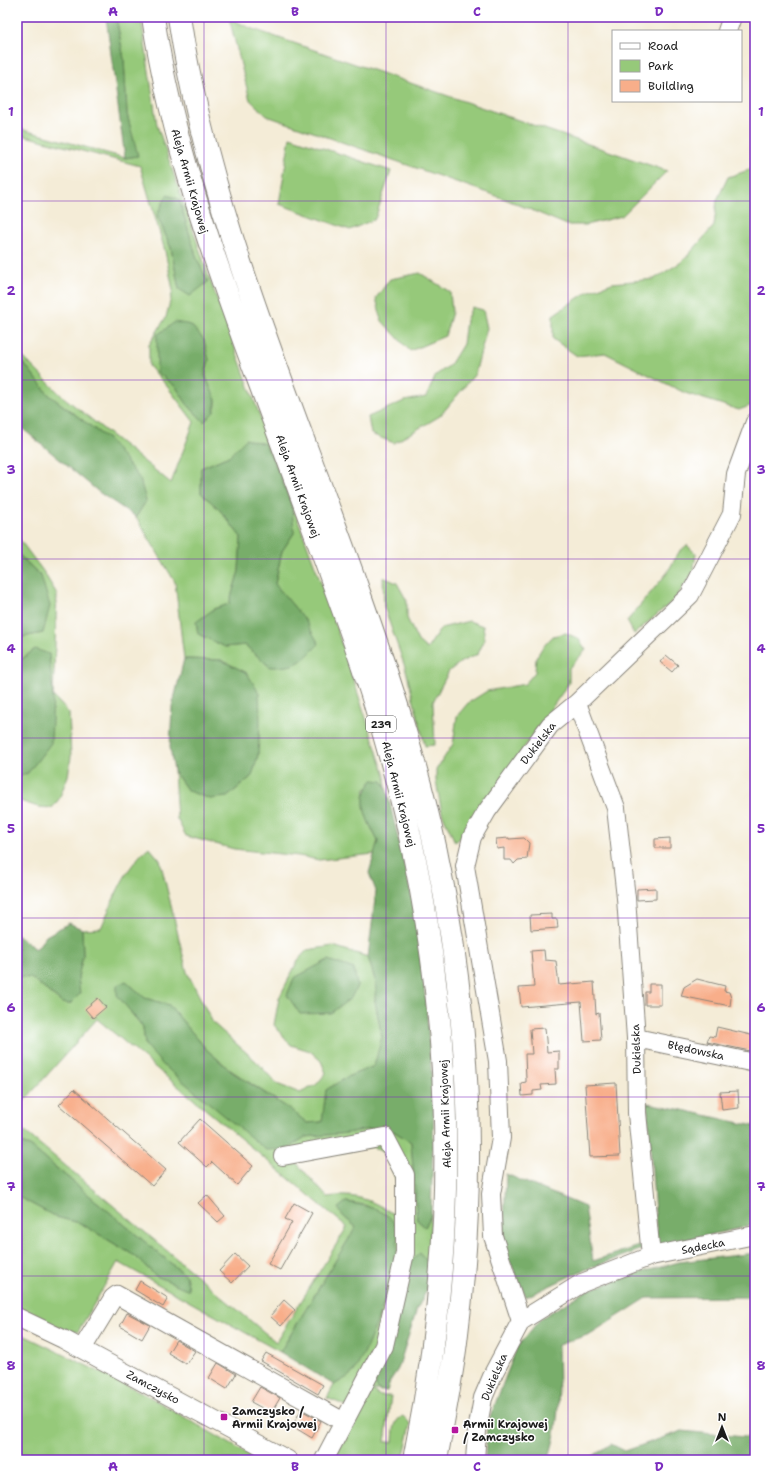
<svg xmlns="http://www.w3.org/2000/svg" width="772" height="1477" font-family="'Shantell Sans',sans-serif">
<rect width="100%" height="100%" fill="#fff"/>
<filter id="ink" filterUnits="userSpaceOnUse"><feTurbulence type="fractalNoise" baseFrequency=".025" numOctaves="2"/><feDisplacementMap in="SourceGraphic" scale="8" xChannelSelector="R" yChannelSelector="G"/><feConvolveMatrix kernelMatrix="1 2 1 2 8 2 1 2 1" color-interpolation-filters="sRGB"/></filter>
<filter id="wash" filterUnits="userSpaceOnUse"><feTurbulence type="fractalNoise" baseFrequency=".012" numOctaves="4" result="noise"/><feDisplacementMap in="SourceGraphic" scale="16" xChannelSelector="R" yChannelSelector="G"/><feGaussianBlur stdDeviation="0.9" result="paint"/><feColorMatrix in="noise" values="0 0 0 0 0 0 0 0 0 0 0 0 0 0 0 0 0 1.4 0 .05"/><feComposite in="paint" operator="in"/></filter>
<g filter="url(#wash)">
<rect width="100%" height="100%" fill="#f4ecd7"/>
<!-- green -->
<path fill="#96c97a" stroke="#59724b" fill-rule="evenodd" d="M116 17H141L157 125 209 277 327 599 385 776 386 787 382 781 365 789C362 811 368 822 378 841L374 854 319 860 299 856 234 849 186 836 177 819 174 771 188 791 227 797 252 776 258 755 247 673 221 660 184 659 175 582 136 517 146 501 109 440 49 395 27 367 17 359V351L61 395 171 483 194 422 166 385 149 366V345L166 317 173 290 165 251 140 166 17 134V128L125 158 137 156 127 114 124 59ZM179 199 197 259 208 282 179 289 171 248 157 215ZM209 360C208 364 205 371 206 375 208 396 229 400 204 422L187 404 176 387 157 372ZM246 439 294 533 282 551 275 584 305 620 270 667 245 645 225 647 214 609 229 604 239 571 241 537 219 509 201 493V468L229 456Z
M229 18 250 28 667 171 622 216 586 225H567L505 199 267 116 250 100Z
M290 137 391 171 375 219 350 230 279 204Z
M755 168V404L739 410 685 393 605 353 577 356 553 339V315L587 292 612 283 654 279 683 261 714 226 717 200 728 177Z
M420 273 450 292 452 312 445 336 410 351 382 321 376 298 390 279Z
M472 307 483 310 487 328 475 374 440 416 394 443 371 434 368 417 404 401 426 397 436 375 450 365 463 344 466 320Z
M17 536 43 571 57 594 53 696 69 713 71 757 68 776 59 799 52 808 38 807 17 800V776L28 773 35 649 17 663V638L43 633 41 576 17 553Z
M687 545 696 554 693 573 674 600 634 634 627 621 667 573 679 552Z
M383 577 397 583 407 601V618L418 641 427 649 441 628 469 621 483 626 485 639 478 654 461 662 449 671 433 702 435 745 425 746 406 670 384 607Z
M566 633 579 639 586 650 569 668V683L462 837 455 842 442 813 436 781V770L453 744 457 716 468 703 487 691 525 684 535 672 536 658 542 648 553 636Z
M149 847 160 860 187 972 213 1023 257 1062 277 1084 300 1093 316 1085 326 1073 321 1061 310 1051 291 1045 274 1025 279 998 298 960 307 950 333 946 368 957 376 983 375 1001 382 1037 375 1066 347 1077 326 1090 323 1122 307 1123 291 1110 232 1071 207 1050 169 1005 145 998 126 981 131 1013 143 1027 145 1045 287 1149 305 1137 347 1133 374 1128 395 1132 411 1142 417 1220 425 1227 431 1215 429 1263 420 1253 376 1386 380 1391 371 1389 380 1396H391L385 1442H393C394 1432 393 1420 403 1416L411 1424 403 1460H333L359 1411 327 1398 334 1385 354 1372 370 1338 391 1284 388 1216 365 1205 346 1202 343 1216 356 1227 280 1352 118 1262 78 1332 55 1327 17 1310V1196L56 1217 80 1223 135 1256 156 1276 189 1289 186 1276 30 1146 17 1142V1125L276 1342 347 1227 97 1019 17 1109V977L31 978 62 1003 70 1004 80 994 78 977 83 955 82 929 101 928C114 899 124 868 149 847ZM372 1147 384 1151C394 1172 404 1194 396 1216 373 1200 355 1193 327 1197L295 1161Z
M17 1332 143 1393 258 1460H17Z"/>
<!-- forest -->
<path fill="#78ad6a" stroke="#4a6443" d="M106 17H116L124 59 127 114 138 156 125 158Z
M167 195 179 199 197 259 208 282 190 296 179 289 171 248 157 215Z
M175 322 191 325 204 340 209 360 205 375 216 400 214 412 204 422 187 404 176 387 157 372V335Z
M17 359 27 367 49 395 109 440 140 479 146 501 136 517 100 493 17 424Z
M246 439 265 444 278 471 292 507 294 533 282 551 275 584 305 620 319 644C300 663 298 667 270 667L245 645 225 647 198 634 196 622 214 609 229 604 239 571 241 537 219 509 201 493V468L229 456Z
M17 553 41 576 50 606 43 633 17 638Z
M35 649 49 654 53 696 51 743 28 773 17 776V663Z
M184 659 221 660 247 673 259 693 260 723 258 755 252 776 227 797 210 799 188 791 174 771 170 747 172 707Z
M373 780 382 781 386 787 413 902 426 1003 434 1107 431 1215 425 1227 417 1220 411 1142 395 1132 374 1128 347 1133 305 1137 287 1149 266 1150 163 1065 145 1045 143 1027 117 995V985L126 981 145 998 169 1005 207 1050 232 1072 291 1110 307 1123 322 1122 326 1090 347 1077 374 1066 382 1037 375 1001 376 983 368 957 376 891 369 873 378 841C367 819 355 801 373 780Z
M69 923 82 929 83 955 78 977 80 994 70 1004 62 1003 31 978 17 977V934L22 939 36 949 46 936Z
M328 960 354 969 357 986 351 998 331 1013 300 1014 287 995 294 978Z
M647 1103C683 1109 719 1119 755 1126V1225L640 1250 579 1272 526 1297 503 1246 506 1174 585 1207 593 1261 657 1240Z
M17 1142 30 1146 186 1276 189 1290 156 1276 135 1256 80 1223 56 1217 17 1196Z
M346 1202C363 1205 392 1210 397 1229 404 1254 370 1350 354 1371 350 1377 340 1381 334 1385L280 1352 356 1227 343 1216 338 1208Z
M420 1253 429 1263 427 1290 417 1309 398 1369 390 1381 387 1391H380L376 1386 375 1373 410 1262Z
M755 1253V1297L647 1298 590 1334 558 1345C559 1383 561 1424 548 1460H485L487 1425 517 1347 541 1318 588 1290 639 1273 679 1262Z
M682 1431 755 1438V1460H587L611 1444 625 1451Z"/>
<g id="blocks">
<!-- building -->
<path fill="#f8ae8a" d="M666 655 678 665 672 672 660 662Z
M509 838V839L524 838 529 843 527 859 518 860 514 864 511 860H504V848L497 849 496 839Z
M670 838V848H655V839Z
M656 888V899L637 900V889Z
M552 914V919H557L558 928 531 930 530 915Z
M544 950 545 960 556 961 559 985 594 982 596 1014 599 1013 601 1040 584 1041 581 1002 521 1007 519 988 534 987 531 951Z
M697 979 725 986 724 991 729 992 731 998 730 1006 681 996 684 987Z
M649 984H661V1005H645V992H649Z
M98 998 106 1007 93 1018 85 1009Z
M717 1027 755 1036V1052L707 1042 709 1036 715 1037Z
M545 1028 547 1052 559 1051V1069H555L556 1084 541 1085 542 1090 533 1091V1095L522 1096 521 1083 526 1082V1079L525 1054H532L530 1029Z
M616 1083 620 1156 590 1157 585 1085Z
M74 1089 166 1170 152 1186 59 1105Z
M738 1091 739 1108 722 1110 720 1092Z
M200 1119 253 1166 237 1185 212 1162 207 1167 179 1142Z
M207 1195 225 1216 218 1222 198 1203Z
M294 1203 312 1213 280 1270 268 1264 292 1222 285 1219Z
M235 1254 248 1266 232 1283 219 1271Z
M140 1281 168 1298 163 1307 135 1290Z
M284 1300 295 1310 281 1326 270 1316Z
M127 1313 150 1325 142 1339 120 1326Z
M176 1340 195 1351 186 1364 168 1353Z
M266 1353 323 1385 318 1394 261 1361Z
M218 1363 236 1374 227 1389 209 1378Z
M260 1387 280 1398 271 1413 251 1402Z
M301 1410 321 1421 312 1438 292 1426Z"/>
</g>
</g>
<g filter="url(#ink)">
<use href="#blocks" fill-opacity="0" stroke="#88847a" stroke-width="1"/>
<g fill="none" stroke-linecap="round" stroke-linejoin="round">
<defs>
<path id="minor" d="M727 31 732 17
M636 1038 755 1063
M283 1156 385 1137 405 1175V1253L384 1346 324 1460
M651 1256 755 1235
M17 1317 63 1339 288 1460
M521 1321 493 1236 491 1194 501 1138 498 1061 465 866 472 837 487 811 550 725 577 703 690 595 732 514 736 474 755 422
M82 1349 113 1298 117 1295 344 1422
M475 1460 477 1431 483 1398 494 1372 521 1321 582 1283 651 1256 637 1113 636 1038 626 898 616 808 577 703"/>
<path id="major" d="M153 17C172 143 213 257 257 376 289 462 321 548 352 635 449 909 472 1175 414 1460
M179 17C210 221 295 407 362 601 391 683 418 766 436 851 470 1012 477 1179 456 1342 451 1382 443 1421 436 1460"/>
</defs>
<!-- minor casing -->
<use href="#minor" stroke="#88847a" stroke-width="20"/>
<!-- major casing -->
<use href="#major" stroke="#88847a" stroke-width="24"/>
<!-- minor -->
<use href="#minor" stroke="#fff" stroke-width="18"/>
<!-- major -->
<use href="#major" stroke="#fff" stroke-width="22"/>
</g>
</g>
<!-- grid -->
<path fill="none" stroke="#7b2cbf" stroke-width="1" stroke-opacity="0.55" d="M204 17V1460M386 17V1460M568 17V1460M17 201H755M17 380H755M17 559H755M17 738H755M17 918H755M17 1097H755M17 1276H755"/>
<!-- markers -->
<g fill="#b5179e" stroke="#fff" stroke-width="1.5">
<rect x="220" y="1413" width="8" height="8" rx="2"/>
<rect x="451" y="1426" width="8" height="8" rx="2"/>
</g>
<g text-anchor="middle" stroke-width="3" stroke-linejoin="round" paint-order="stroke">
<!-- shield labels -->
<rect fill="#fff" stroke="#606060" stroke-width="1" x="366" y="716" width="30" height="16" rx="3"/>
<g font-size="10" font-weight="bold" fill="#1c1c1c">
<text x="381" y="728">239</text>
</g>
<!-- street labels -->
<g font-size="11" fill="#1c1c1c" stroke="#fff">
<text transform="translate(190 181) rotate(74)" y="4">Aleja Armii Krajowej</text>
<text transform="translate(298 486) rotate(70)" y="4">Aleja Armii Krajowej</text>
<text transform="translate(538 743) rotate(-52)" y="4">Dukielska</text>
<text transform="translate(399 794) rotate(76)" y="4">Aleja Armii Krajowej</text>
<text transform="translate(636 1049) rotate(-92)" y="4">Dukielska</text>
<text transform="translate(696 1050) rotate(12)" y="4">Błędowska</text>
<text transform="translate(445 1114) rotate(-92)" y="4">Aleja Armii Krajowej</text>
<text transform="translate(703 1246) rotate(-11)" y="4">Sądecka</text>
<text transform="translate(494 1377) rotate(-67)" y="4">Dukielska</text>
<text transform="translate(153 1387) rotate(28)" y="4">Zamczysko</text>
</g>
<!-- poi labels -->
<g font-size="11" font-weight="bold" fill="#1c1c1c" stroke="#fff" text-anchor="start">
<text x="232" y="1415">Zamczysko /<tspan x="232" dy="13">Armii Krajowej</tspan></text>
<text x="463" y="1428">Armii Krajowej<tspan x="463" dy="13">/ Zamczysko</tspan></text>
</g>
</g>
<!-- margin -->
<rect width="772" height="1477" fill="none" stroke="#fff" stroke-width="44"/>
<!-- legend -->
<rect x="612" y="30" width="130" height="72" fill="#ffffff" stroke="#a4a4a4"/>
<rect x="620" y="43" width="20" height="6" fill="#ffffff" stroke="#a4a4a4"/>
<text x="648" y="50" font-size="12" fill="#1c1c1c">Road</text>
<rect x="620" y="60" width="20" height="12" fill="#96c97a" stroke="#a4a4a4"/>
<text x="648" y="70" font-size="12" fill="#1c1c1c">Park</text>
<rect x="620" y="80" width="20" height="12" fill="#f8ae8a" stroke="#a4a4a4"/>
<text x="648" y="90" font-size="12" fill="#1c1c1c">Building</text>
<!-- north arrow -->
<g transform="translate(722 1427)" stroke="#ffffff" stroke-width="3" paint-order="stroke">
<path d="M0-3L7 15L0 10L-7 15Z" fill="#1c1c1c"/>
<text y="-6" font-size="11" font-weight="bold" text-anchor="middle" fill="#1c1c1c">N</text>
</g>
<rect x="22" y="22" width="728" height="1433" fill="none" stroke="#7b2cbf" stroke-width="1.5"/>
<g font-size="13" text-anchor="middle" font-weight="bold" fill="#7b2cbf">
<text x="113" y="16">A</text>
<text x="295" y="16">B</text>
<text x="477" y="16">C</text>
<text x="659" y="16">D</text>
<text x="11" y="116">1</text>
<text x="761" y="116">1</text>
<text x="11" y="295">2</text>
<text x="761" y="295">2</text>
<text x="11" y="474">3</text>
<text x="761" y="474">3</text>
<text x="11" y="653">4</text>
<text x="761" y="653">4</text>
<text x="11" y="833">5</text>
<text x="761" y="833">5</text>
<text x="11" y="1012">6</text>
<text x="761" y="1012">6</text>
<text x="11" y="1191">7</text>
<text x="761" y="1191">7</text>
<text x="11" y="1370">8</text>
<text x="761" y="1370">8</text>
<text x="113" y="1471">A</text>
<text x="295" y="1471">B</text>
<text x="477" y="1471">C</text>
<text x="659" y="1471">D</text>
</g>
</svg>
